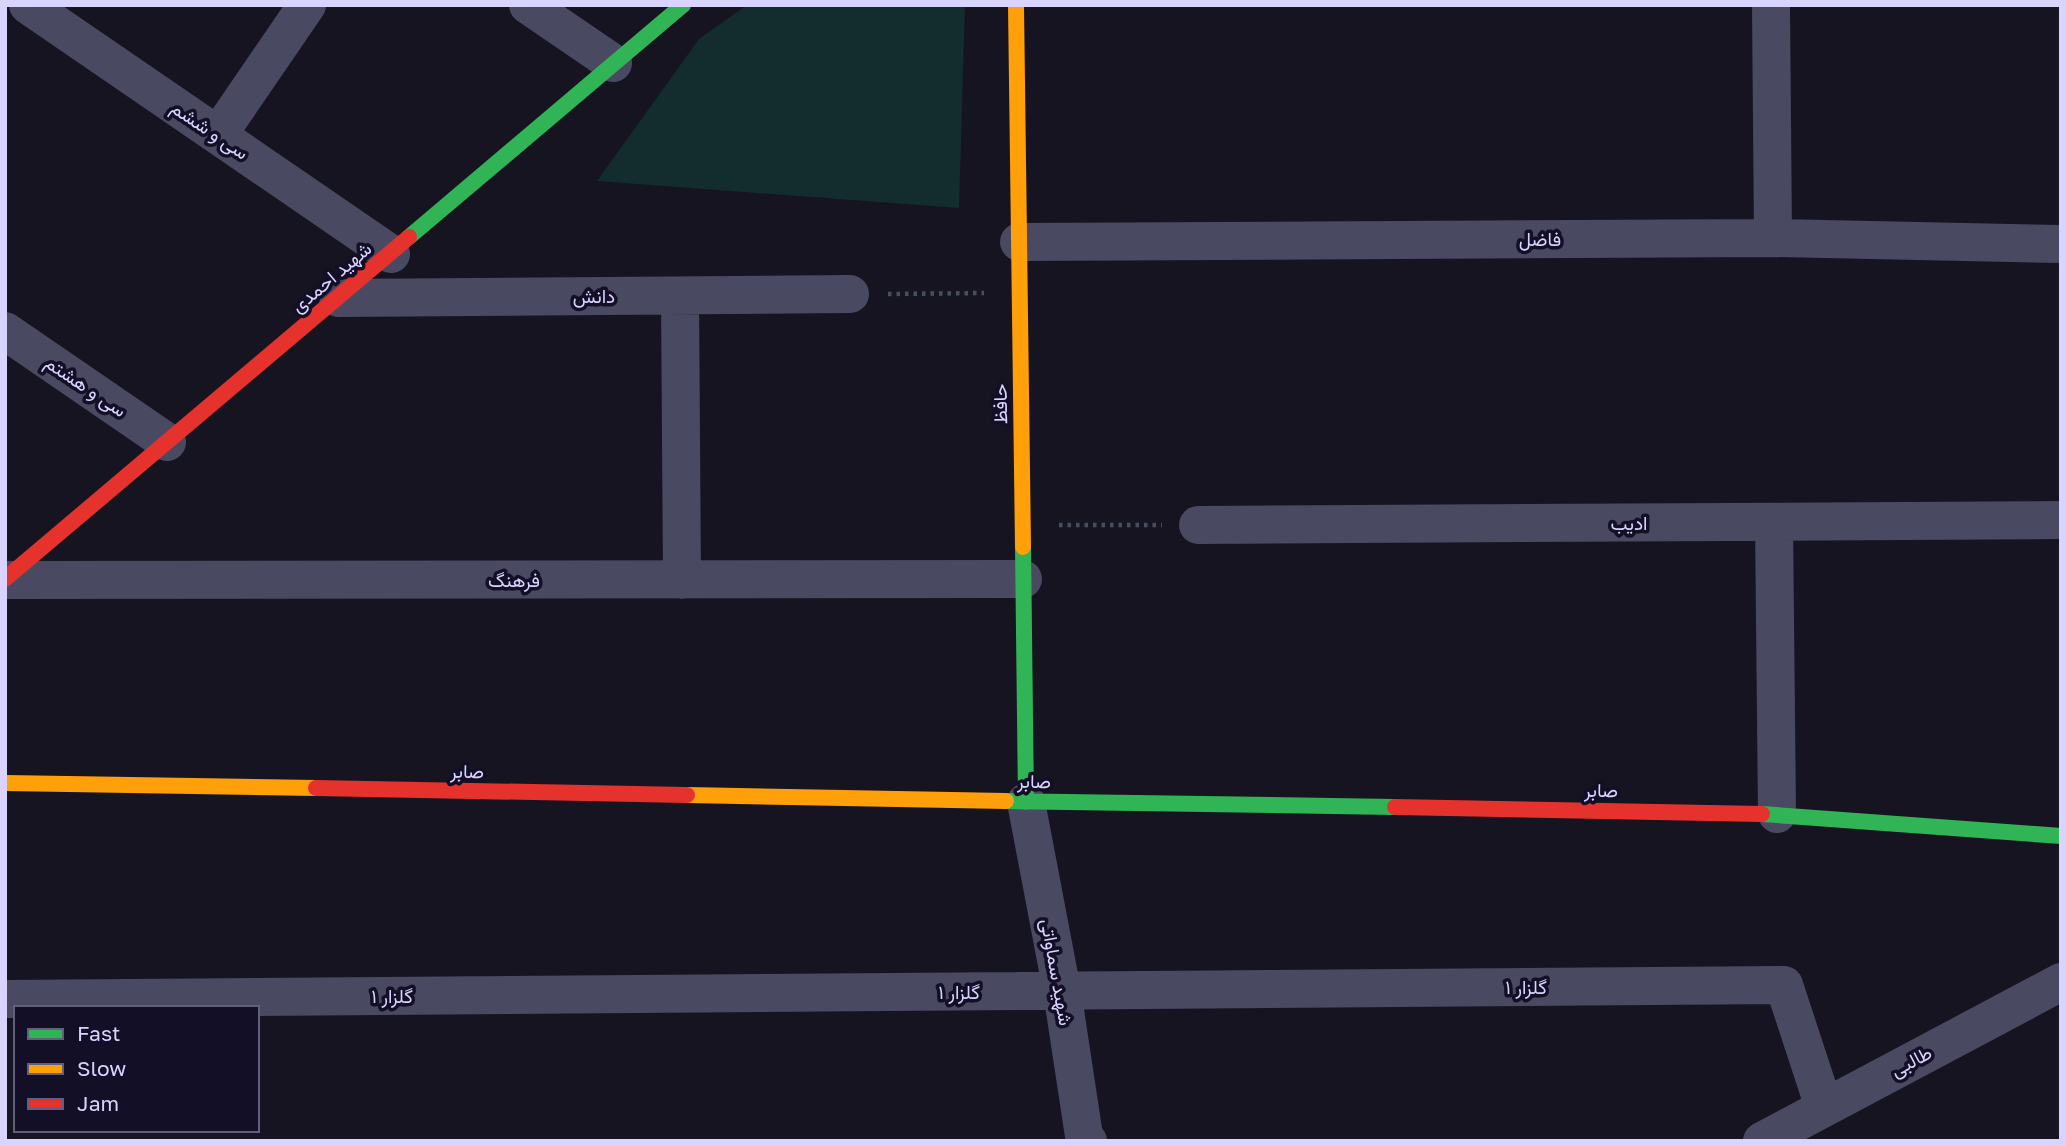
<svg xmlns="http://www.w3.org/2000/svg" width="2066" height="1146" font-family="'Golos Text',Vazirmatn,sans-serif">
<rect width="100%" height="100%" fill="#161421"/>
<!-- green -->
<path fill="#132c2d" d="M747 5H965L959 208 597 181 699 39Z"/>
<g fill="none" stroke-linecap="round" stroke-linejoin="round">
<!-- path -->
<path stroke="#44505f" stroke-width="4.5" stroke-dasharray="3.5 5" stroke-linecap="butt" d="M888 294 984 293
M1059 525H1162"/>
<!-- street -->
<path stroke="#4a4962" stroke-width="38" d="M28 5 391 254
M528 5 613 63
M1771 5 1773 238
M218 135 307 5
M1019 242 1773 238 2061 244
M680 296 682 580
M338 298 850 294
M5 331 167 442
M1774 522 1777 814
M1198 525 2061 520
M5 580 1023 579
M1026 802 1062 991 1084 1136 1088 1141
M5 999 1784 985 1824 1107
M1762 1141 2061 982"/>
<!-- fast -->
<path stroke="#30b455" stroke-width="16" d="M409 237 683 5
M1023 547 1026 802
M1006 801 1395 807
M1762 814 2061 836"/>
<!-- slow -->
<path stroke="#ff9f0a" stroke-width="16" d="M1016 5 1023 547
M5 783 316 788
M687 795 1006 801"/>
<!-- jam -->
<path stroke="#e5322d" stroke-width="16" d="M5 579 409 237
M316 788 687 795
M1395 807 1762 814"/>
</g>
<g text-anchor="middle" stroke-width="7" stroke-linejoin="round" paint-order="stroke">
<!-- street labels -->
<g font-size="19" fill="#d9d4ff" stroke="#130f26">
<text transform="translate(210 130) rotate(34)" y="7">سی و ششم</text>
<text x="1540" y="246">فاضل</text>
<text transform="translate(331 277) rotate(-40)" y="7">شهید احمدی</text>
<text x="594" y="303">دانش</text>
<text transform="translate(86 386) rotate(34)" y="7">سی و هشتم</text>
<text transform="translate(1000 404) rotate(-91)" y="7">حافظ</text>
<text x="1629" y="530">ادیب</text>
<text x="514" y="587">فرهنگ</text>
<text transform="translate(467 771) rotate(1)" y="7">صابر</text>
<text transform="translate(1034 781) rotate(1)" y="7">صابر</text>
<text transform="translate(1601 790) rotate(1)" y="7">صابر</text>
<text transform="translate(1057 972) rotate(80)" y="7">شهید سماواتی</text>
<text x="1526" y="994">گلزار ۱</text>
<text x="959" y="999">گلزار ۱</text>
<text x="392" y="1003">گلزار ۱</text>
<text transform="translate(1911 1061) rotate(-28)" y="7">طالبی</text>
</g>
</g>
<!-- border -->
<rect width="2066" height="1146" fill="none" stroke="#d9d4ff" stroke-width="14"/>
<!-- legend -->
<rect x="14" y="1006" width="245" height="126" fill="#130f26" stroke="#625e7d" stroke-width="2"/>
<rect x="28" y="1029" width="35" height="10" fill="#30b455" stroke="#625e7d" stroke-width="2"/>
<text x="77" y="1041" font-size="21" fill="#d9d4ff">Fast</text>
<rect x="28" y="1064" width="35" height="10" fill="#ff9f0a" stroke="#625e7d" stroke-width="2"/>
<text x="77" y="1076" font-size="21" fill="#d9d4ff">Slow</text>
<rect x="28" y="1099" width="35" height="10" fill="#e5322d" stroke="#625e7d" stroke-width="2"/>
<text x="77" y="1111" font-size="21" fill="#d9d4ff">Jam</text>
</svg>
